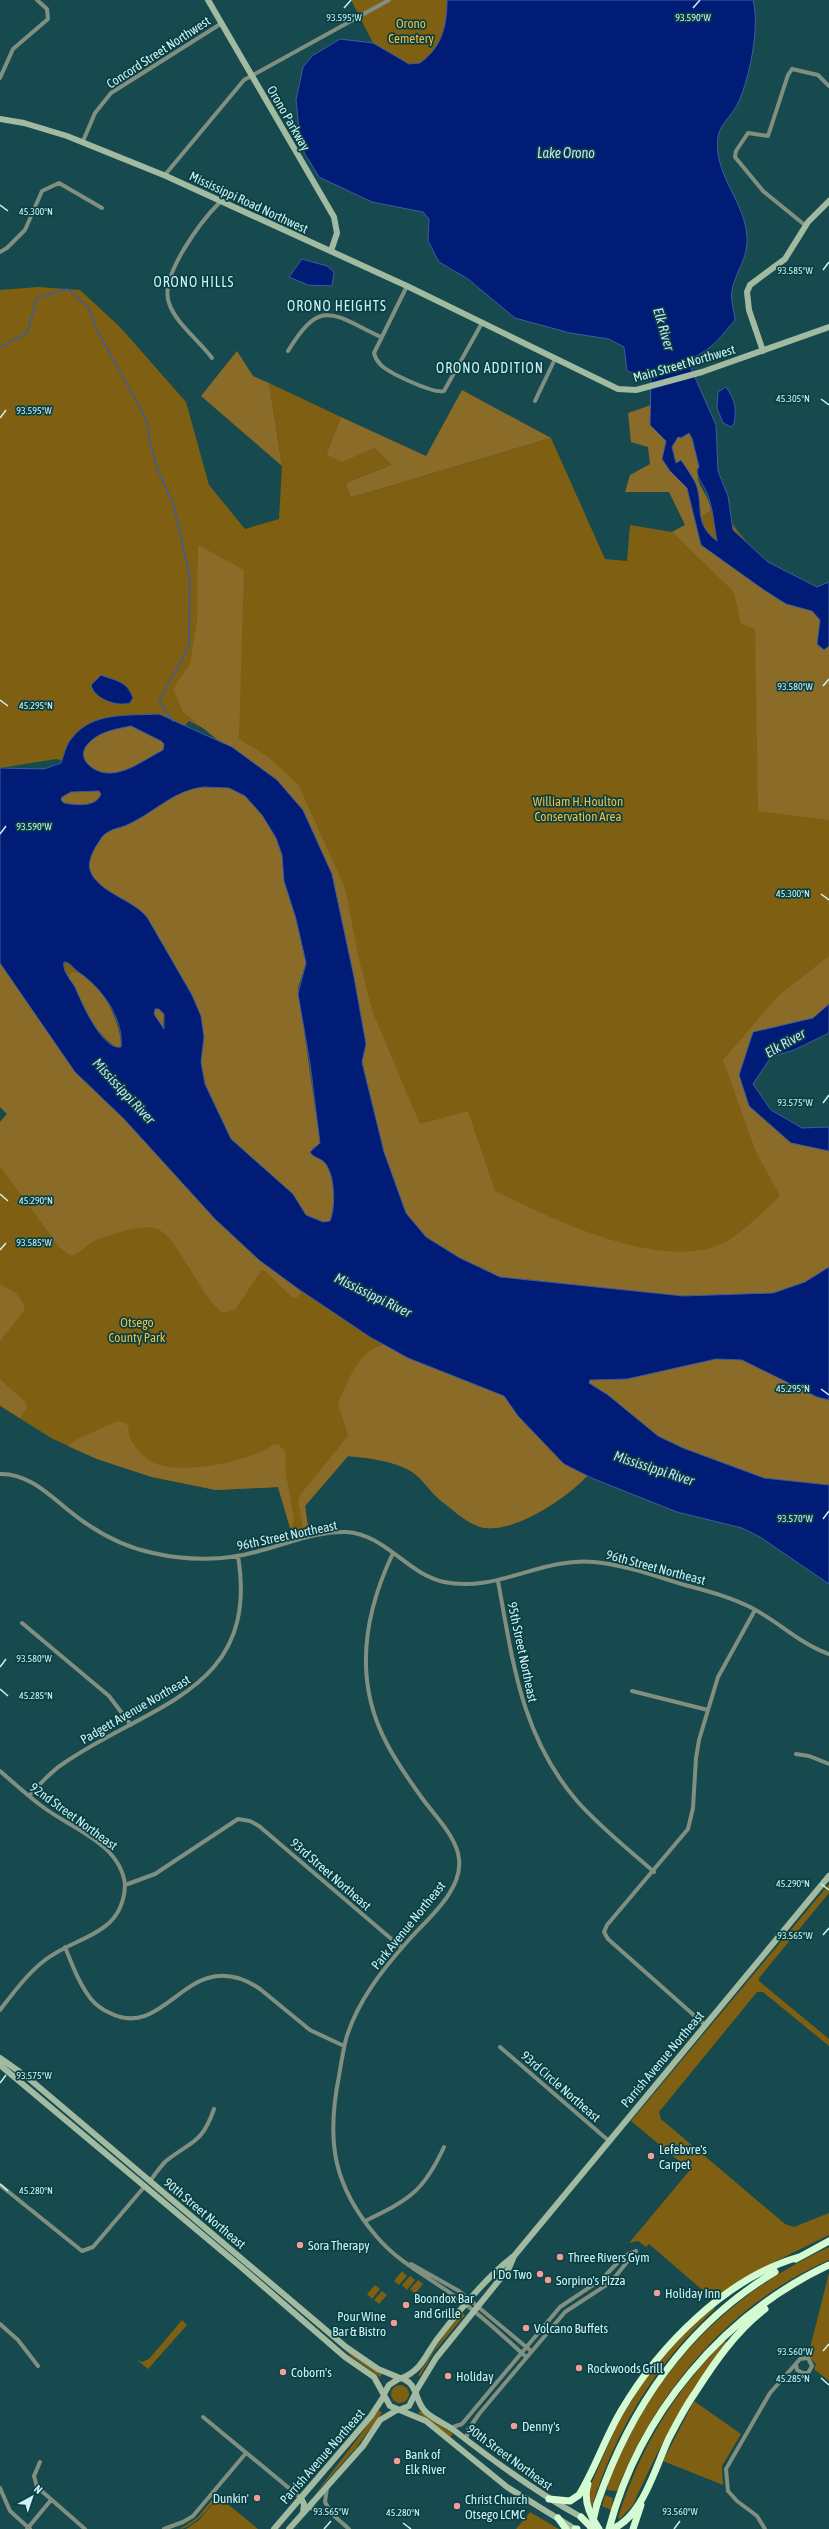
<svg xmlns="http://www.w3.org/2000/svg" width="829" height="2529" font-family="'Asap Condensed',sans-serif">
<rect width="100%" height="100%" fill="#174a4f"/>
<!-- green -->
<path fill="#7f5f11" d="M351 0H447C447 26 442 47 420 64H409L373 43Z
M38 287 80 290 120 327 186 402 209 485 245 529 279 519 282 466 269 383 341 417 326 455 342 461 375 448 391 465 346 483 350 498 551 438 605 559 627 561 630 525 672 532 719 507 774 577 829 594V1017L761 1056 750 1085 769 1112 829 1146V1258L457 1248 267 761 189 721 163 750 105 772 56 759 0 768V290Z
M66 962 82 974 76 972 67 976 63 964Z
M61 1053 297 1288 370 1337 408 1358 504 1396 564 1464 587 1476C567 1498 506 1540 475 1525 463 1520 451 1508 440 1500 430 1491 420 1474 407 1469 389 1460 367 1458 348 1456L305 1506 309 1535 293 1539 278 1487 216 1490 152 1477 97 1459 53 1439 0 1406V1122Z
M829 1884V1893L759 1978V1981L829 2039V2046L763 1992H757L659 2112 661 2119 785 2224 794 2227 829 2213V2235L776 2261 714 2300 649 2244 646 2247 638 2241 629 2243 690 2170 631 2121Z
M829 2247V2260C730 2303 655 2392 617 2491L607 2490C608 2476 620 2456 626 2443 669 2354 740 2288 829 2247Z
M402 2271 407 2276 399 2285 394 2281Z
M829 2273V2381L814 2369 816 2364 808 2356Z
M410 2276 415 2280 407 2290 402 2285Z
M418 2280 423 2284 415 2294 410 2289Z
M375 2285 380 2289 372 2299 367 2294Z
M382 2291 387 2295 379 2304 374 2300Z
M714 2307 715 2309C656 2364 615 2430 592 2507L588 2491 618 2423 651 2369 695 2323Z
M462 2313 465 2315 434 2352 420 2376 418 2375 443 2337Z
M182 2320 187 2325 148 2369 137 2360 142 2362 149 2359Z
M725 2341 727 2343C686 2392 659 2448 633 2505L620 2519 618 2518C639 2450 674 2391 725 2341Z
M338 2343 382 2374 380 2377 352 2357Z
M391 2394a9 9 0 1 1 18 0a9 9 0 1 1-18 0Z
M694 2401 741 2434 722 2466 723 2485 663 2461Z
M379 2410 382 2413 356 2448 316 2493Z
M420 2411 453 2434 450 2437 418 2413Z
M216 2495C217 2503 190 2529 180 2529L197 2518Z
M605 2495 613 2498 611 2510 602 2506Z
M219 2497 258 2529H186L199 2520Z
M530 2512 559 2529H516Z"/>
<!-- forest -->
<path fill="#8a6b27" d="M237 351 253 376 269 383 282 466 201 396Z
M462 390 551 438 350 498 346 483 391 465 375 448 342 462 326 455 341 417 426 456Z
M651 405 650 425 666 441 670 471 687 488 701 545 764 590 786 604 812 611 820 620 819 631 824 650 829 646V820L758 811 755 629 741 624 734 592 672 532 685 525 669 492H625L630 475 650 464 648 447 631 442 628 413Z
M689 433C694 441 697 457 699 467 700 471 697 475 698 479 700 489 710 497 711 511L701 517 697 487 681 460 676 463 672 447 678 437Z
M198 545 244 570 239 739 267 756 298 784 345 888 359 959 373 1013 420 1124 468 1111 495 1191C554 1220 667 1276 729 1240 743 1231 768 1208 780 1196L756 1152 723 1060 779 995 829 956V1004L813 1018 753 1032 749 1106 790 1143 829 1151V1267L805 1282 773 1293 683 1296 500 1277 460 1258 426 1237 406 1213 384 1152 362 1062 366 1044 354 977 303 810 277 780 232 747 220 742 183 712 173 689 190 664 197 621Z
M131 726 161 741 164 744 163 750C146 758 129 773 110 773 96 774 75 760 87 745 97 732 116 729 131 726Z
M204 787 229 788 245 796 262 815 276 838 282 855 284 881 296 919 306 963 298 988 320 1143 312 1149V1155C317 1157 321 1159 325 1163 335 1176 335 1207 330 1221L323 1222 306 1215 293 1194 231 1139 205 1084 201 1062 204 1037 201 1016 192 995 147 917C132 899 97 892 90 870 87 859 96 846 102 837 110 828 119 829 129 824 155 812 174 790 204 787Z
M99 791 101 794C96 808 75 805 64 803L61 800 62 797 71 792Z
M0 963 75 1072 124 1119 215 1219 259 1260 297 1288 301 1293 298 1297 293 1298 265 1271H261L235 1310 223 1313C200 1297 177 1235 157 1229 145 1225 132 1229 121 1232 112 1235 102 1237 94 1241 86 1246 81 1253 71 1256L59 1247 0 1166V1122L7 1114 0 1107Z
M73 972C99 972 122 1025 121 1047H116C90 1030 83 1000 67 976Z
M155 1009H159L164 1015 163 1029 154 1014Z
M0 1284 16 1293 25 1306 23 1312 0 1341Z
M384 1344 408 1358 504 1396 551 1452 564 1464 587 1476C567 1498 506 1540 475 1525 463 1520 451 1508 440 1500 430 1492 420 1475 407 1469 389 1460 367 1458 348 1456L305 1506 309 1533 304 1532 298 1502 300 1495 348 1436 338 1403C349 1380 357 1352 384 1344Z
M716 1359 742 1360 817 1397 829 1400V1485L764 1478 683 1448 658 1436 608 1395 589 1383 590 1380 627 1379Z
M0 1379 26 1403 27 1408 20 1418 0 1405Z
M118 1421 126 1423C130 1428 128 1434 131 1440 135 1448 143 1456 150 1461 176 1477 251 1462 274 1444L279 1445 285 1451 286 1474 294 1519 292 1527H290L278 1487 216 1490 152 1477 97 1459 68 1446 77 1439Z"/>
<!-- water -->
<path fill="#011c76" stroke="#3f5c9c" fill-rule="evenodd" d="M447 0H753C760 26 750 76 739 101 734 114 720 123 718 137 713 171 741 198 746 229 751 257 737 266 732 290 730 298 734 311 735 320 727 329 719 340 710 347 695 360 646 380 627 371L624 347 609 339 570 333 515 318 468 279 439 262 428 241 429 219 423 212 372 202 319 177 301 147 296 100 303 67 312 56 340 39 373 43 409 64 420 63C442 47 447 26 447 0Z
M302 259 327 266 334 272 332 286 308 285 289 277Z
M689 364 716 425 718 471 728 496 733 530 768 562 817 587 829 582V646L824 650 817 644 820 620 812 611 786 604 764 590 701 545 687 488 670 471 662 459 666 441 650 425 651 377ZM689 433 692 438 699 467 697 470C698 480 703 484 707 493 713 507 714 526 717 541 694 524 703 508 697 487 694 478 686 468 681 460L676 463 672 447 678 437 681 438Z
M726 387C735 400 737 408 734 424L731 427 723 423 717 408 718 392Z
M101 675C115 681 127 680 133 698L130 703C117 707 94 699 91 685Z
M159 714 232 747 277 780 303 810 332 874 354 977 366 1044 362 1062 384 1152 406 1213 426 1237 460 1258 500 1277 683 1296 773 1293 805 1282 829 1267V1400L817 1397 742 1360 716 1359 627 1379 590 1380 589 1383 608 1395 658 1436 683 1448 764 1478 829 1485V1584L760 1537 742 1528 677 1512 594 1479 564 1464 518 1416 504 1396 408 1358 370 1337 297 1288 259 1260 215 1219 124 1119 75 1072 0 963V768L44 769 61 763C64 755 66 744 72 738 92 711 130 716 159 714ZM131 726 161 741 164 744 163 750C147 758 128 773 110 773 96 774 75 760 87 745 97 732 116 729 131 726ZM204 787 229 788 245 796 262 815 276 838 282 855 284 881 296 919 306 963 298 994 310 1063 320 1143 310 1152C313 1158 321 1158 325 1163 335 1175 336 1207 330 1221L323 1222 306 1215 293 1194 231 1139 205 1084 201 1062 204 1037 201 1016 192 995 147 917C132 899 97 892 90 870 87 859 96 846 102 837 110 828 119 829 129 824 155 812 174 790 204 787ZM99 791 101 794C96 808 75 805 64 803L61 800 62 797 71 792ZM64 962C70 962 72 967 77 971 100 986 124 1017 121 1047 102 1051 81 1001 75 987 71 980 62 971 64 962ZM155 1009H159L164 1014V1029L154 1014Z
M829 1004V1033L794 1050 771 1057 753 1084 771 1110 802 1128 829 1127V1151L791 1143 749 1106 739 1075 753 1032 813 1018Z"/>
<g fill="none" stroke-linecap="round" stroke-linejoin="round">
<!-- stream -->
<path stroke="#3f5c9c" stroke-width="1.5" d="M0 347 27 333 37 298 67 289 89 308 96 328 147 421 150 444 158 471 173 503 185 554 190 578 189 646 159 701 173 721"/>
<!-- street -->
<path stroke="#808f7f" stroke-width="4" d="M0 78 13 49 48 19 47 9 37 0
M83 141 95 113 111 93 222 23
M164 176 244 80 389 0
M806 226 763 191 735 157 736 151 748 133 768 136 788 75 792 69 818 75 829 86
M0 252 7 248 25 230 42 191 59 183 102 208
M407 286 374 353C375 357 377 361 380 364 388 373 434 394 444 391L482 323
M288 351C321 297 332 314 381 337
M212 358C199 340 176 324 169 303 159 276 202 220 220 202
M535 401 555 359
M0 1474C34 1473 58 1505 84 1522 104 1536 128 1548 153 1553 187 1561 225 1561 259 1551 287 1544 317 1531 346 1532 385 1534 407 1574 444 1582 496 1593 542 1557 594 1562 625 1565 655 1576 685 1585 707 1591 731 1597 752 1608 779 1622 800 1644 829 1654
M393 1553C364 1614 353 1679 386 1742 396 1762 409 1780 422 1798 434 1815 457 1837 459 1859 463 1891 426 1920 407 1942 382 1970 357 2002 346 2039 343 2051 341 2064 339 2076 326 2141 333 2186 377 2237 398 2262 427 2276 453 2295 479 2313 503 2336 526 2357
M498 1581C513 1662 521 1736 577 1801 600 1827 628 1849 654 1872
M22 1623 109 1696 131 1725
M632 1691 708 1710
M796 1754 809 1756 829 1764
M0 1771C14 1783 28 1796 43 1807 72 1829 121 1844 125 1885
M29 1796C40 1784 50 1772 64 1763 151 1703 260 1691 238 1556
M65 1947C72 1964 79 1984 91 1999 96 2005 103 2010 110 2013 151 2034 174 1988 208 1978 227 1972 244 1978 260 1989L310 2030 344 2046
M0 2010C14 1992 27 1974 45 1960 77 1935 123 1936 125 1885L155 1874 238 1819 250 1821 259 1826 402 1948
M705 2025 608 1939 604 1932 607 1925 688 1829 693 1808 696 1758 699 1740 718 1677 755 1610
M500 2047 609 2141
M150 2181C155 2174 160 2167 166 2161 191 2141 202 2144 214 2109
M0 2185 82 2251 93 2247 145 2186
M365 2221C408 2200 423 2193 444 2147
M411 2264 459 2291 531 2351
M0 2324 18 2340 38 2366
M203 2417 301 2498
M450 2428 462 2424 560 2307 602 2279 624 2256 636 2251
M466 2440 468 2430 479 2414 565 2312 611 2282 636 2251
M40 2462 34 2476 37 2487 85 2529
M0 2488 10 2511 30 2529
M308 2508 319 2509 332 2514 325 2502 327 2488
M332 2514 349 2529
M27 2529 51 2500
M164 2529 183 2522 193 2516 246 2453
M765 2529 757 2516 737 2501 728 2491 726 2469 770 2393 800 2359 808 2358 812 2366 808 2373H803L797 2370 796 2364"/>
<!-- secondary -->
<path stroke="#a2baa0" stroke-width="6" d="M208 0 334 217 337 233 331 251
M0 119 24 123 67 136 166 176 407 286 618 389 636 390 702 372 829 327
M763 351 749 310 747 292 750 285 785 259 808 222 829 201
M0 2058 27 2077 346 2347 378 2369 400 2378
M0 2065 241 2267 345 2357 374 2377 390 2406 426 2421 507 2487 575 2529
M402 2378C423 2369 425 2355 438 2338 458 2312 488 2275 514 2256L829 1876
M416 2391 436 2358 509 2268 514 2256
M384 2394 389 2385 400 2378C419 2382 414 2403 427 2413 435 2420 446 2424 455 2431 496 2463 536 2492 581 2517
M399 2410 409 2406 416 2392
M301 2498 304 2504 303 2513
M274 2529 371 2416 384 2396
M289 2529 363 2446 380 2420 397 2410"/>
<!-- highway -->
<path stroke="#d3fad1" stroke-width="7" d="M796 2259 829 2241
M588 2484C583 2499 590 2516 599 2529
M549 2499 570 2501 579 2495C595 2469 605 2438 621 2411 659 2346 726 2278 799 2257
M597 2504C630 2408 687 2324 775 2272
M581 2517 593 2529
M558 2518 566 2529
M575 2529H577
M609 2529C639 2415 722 2315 829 2265
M612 2529C643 2517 656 2465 669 2438 677 2423 685 2407 695 2393 714 2363 736 2331 765 2309
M633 2529 641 2505"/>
<!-- highway-bridge -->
<path stroke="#d3fad1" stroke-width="7" d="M591 2529 597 2504"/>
</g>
<!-- ticks -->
<path fill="none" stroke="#d0f0f3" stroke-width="1.5" d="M344 8 351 0M693 8 700 0M0 205 8 211M823 270 829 262M821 399 829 405M0 418 6 410M823 686 829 679M0 700 8 706M0 834 6 826M821 894 829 900M823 1103 829 1095M0 1194 8 1201M0 1250 6 1243M821 1389 829 1395M823 1519 829 1511M0 1667 6 1659M0 1689 8 1696M821 1884 829 1890M823 1935 829 1928M0 2083 6 2075M0 2184 8 2191M823 2351 829 2344M821 2378 829 2385M403 2523 411 2529M324 2529 331 2521M674 2529 680 2521"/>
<!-- markers -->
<g fill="#f59c96" stroke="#084044" stroke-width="1.5">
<circle cx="651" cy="2156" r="4"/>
<circle cx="300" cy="2245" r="4"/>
<circle cx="560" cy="2257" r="4"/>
<circle cx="540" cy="2274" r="4"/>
<circle cx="548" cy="2280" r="4"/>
<circle cx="657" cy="2293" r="4"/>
<circle cx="406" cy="2305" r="4"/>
<circle cx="394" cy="2323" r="4"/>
<circle cx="526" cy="2328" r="4"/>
<circle cx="579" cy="2368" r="4"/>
<circle cx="283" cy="2372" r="4"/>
<circle cx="448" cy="2376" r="4"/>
<circle cx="514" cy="2426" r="4"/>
<circle cx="397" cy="2461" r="4"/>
<circle cx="257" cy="2498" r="4"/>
<circle cx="457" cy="2506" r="4"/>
</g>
<g text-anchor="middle" stroke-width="3.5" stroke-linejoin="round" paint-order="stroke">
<!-- park labels -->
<g font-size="13" fill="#f4bd41" stroke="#084044">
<text x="411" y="28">Orono<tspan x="411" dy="15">Cemetery</tspan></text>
<text x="578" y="806">William H. Houlton<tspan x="578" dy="15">Conservation Area</tspan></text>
<text x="137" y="1327">Otsego<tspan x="137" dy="15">County Park</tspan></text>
</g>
<!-- street labels -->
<g font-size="13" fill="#d0f0f3" stroke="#084044">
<text transform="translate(158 52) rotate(-33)" y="5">Concord Street Northwest</text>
<text transform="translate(289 118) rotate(60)" y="5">Orono Parkway</text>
<text transform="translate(249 202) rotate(25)" y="5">Mississippi Road Northwest</text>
<text transform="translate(684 363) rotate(-16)" y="5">Main Street Northwest</text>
<text transform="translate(287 1535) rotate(-12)" y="5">96th Street Northeast</text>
<text transform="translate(656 1567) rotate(15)" y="5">96th Street Northeast</text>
<text transform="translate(523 1652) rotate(78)" y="5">95th Street Northeast</text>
<text transform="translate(135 1709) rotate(-30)" y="5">Padgett Avenue Northeast</text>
<text transform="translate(74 1816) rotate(36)" y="5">92nd Street Northeast</text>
<text transform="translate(331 1874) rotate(41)" y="5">93rd Street Northeast</text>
<text transform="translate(408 1925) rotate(-51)" y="5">Park Avenue Northeast</text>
<text transform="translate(662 2059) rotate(-50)" y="5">Parrish Avenue Northeast</text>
<text transform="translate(561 2086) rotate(41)" y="5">93rd Circle Northeast</text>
<text transform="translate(205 2213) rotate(40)" y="5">90th Street Northeast</text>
<text transform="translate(322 2456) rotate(-49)" y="5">Parrish Avenue Northeast</text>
<text transform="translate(510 2457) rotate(36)" y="5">90th Street Northeast</text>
</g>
<!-- poi labels -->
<g font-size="13" fill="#d0f0f3" stroke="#084044" text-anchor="start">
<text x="659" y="2154">Lefebvre's<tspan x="659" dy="15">Carpet</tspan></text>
<text x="308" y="2250">Sora Therapy</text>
<text x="568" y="2262">Three Rivers Gym</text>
<text x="532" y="2279" text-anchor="end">I Do Two</text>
<text x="556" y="2285">Sorpino's Pizza</text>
<text x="665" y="2298">Holiday Inn</text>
<text x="414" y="2303">Boondox Bar<tspan x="414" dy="15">and Grille</tspan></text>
<text x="386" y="2321" text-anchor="end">Pour Wine<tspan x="386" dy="15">Bar &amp; Bistro</tspan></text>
<text x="534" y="2333">Volcano Buffets</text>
<text x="587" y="2373">Rockwoods Grill</text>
<text x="291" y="2377">Coborn's</text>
<text x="456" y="2381">Holiday</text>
<text x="522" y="2431">Denny's</text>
<text x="405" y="2459">Bank of<tspan x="405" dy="15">Elk River</tspan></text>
<text x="249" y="2503" text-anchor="end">Dunkin'</text>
<text x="465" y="2504">Christ Church<tspan x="465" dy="15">Otsego LCMC</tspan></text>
</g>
<!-- water labels -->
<g font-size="14" font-style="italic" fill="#d1ddf6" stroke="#084044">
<text x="566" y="158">Lake Orono</text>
<text transform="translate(664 329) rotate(74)" y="5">Elk River</text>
<text transform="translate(785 1043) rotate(-30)" y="5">Elk River</text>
<text transform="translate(124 1091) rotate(47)" y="5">Mississippi River</text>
<text transform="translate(373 1295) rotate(26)" y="5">Mississippi River</text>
<text transform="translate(654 1468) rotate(18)" y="5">Mississippi River</text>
</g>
<!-- neighbourhood labels -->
<g font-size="14" letter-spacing="1" fill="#d0f0f3" stroke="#084044">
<text x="194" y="287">ORONO HILLS</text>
<text x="337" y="311">ORONO HEIGHTS</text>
<text x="490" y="373">ORONO ADDITION</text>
</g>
</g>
<g font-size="10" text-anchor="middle" fill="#d0f0f3" stroke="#084044" stroke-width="3.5" stroke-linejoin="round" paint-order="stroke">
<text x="344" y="21">93.595°W</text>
<text x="693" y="21">93.590°W</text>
<text x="36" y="215">45.300°N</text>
<text x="795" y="274">93.585°W</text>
<text x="793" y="402">45.305°N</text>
<text x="34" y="414">93.595°W</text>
<text x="795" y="690">93.580°W</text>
<text x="36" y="709">45.295°N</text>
<text x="34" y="830">93.590°W</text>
<text x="793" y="897">45.300°N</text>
<text x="795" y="1106">93.575°W</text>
<text x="36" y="1204">45.290°N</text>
<text x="34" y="1246">93.585°W</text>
<text x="793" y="1392">45.295°N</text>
<text x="795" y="1522">93.570°W</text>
<text x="34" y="1662">93.580°W</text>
<text x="36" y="1699">45.285°N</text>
<text x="793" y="1887">45.290°N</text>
<text x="795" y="1939">93.565°W</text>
<text x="34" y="2079">93.575°W</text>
<text x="36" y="2194">45.280°N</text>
<text x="795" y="2355">93.560°W</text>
<text x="793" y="2382">45.285°N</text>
<text x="331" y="2515">93.565°W</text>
<text x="680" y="2515">93.560°W</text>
<text x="403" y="2516">45.280°N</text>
</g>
<!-- north arrow -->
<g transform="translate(32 2497) rotate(40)" stroke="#084044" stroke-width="3" paint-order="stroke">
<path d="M0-3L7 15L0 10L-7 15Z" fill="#d0f0f3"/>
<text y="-6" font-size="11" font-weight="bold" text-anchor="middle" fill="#d0f0f3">N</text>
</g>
</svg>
